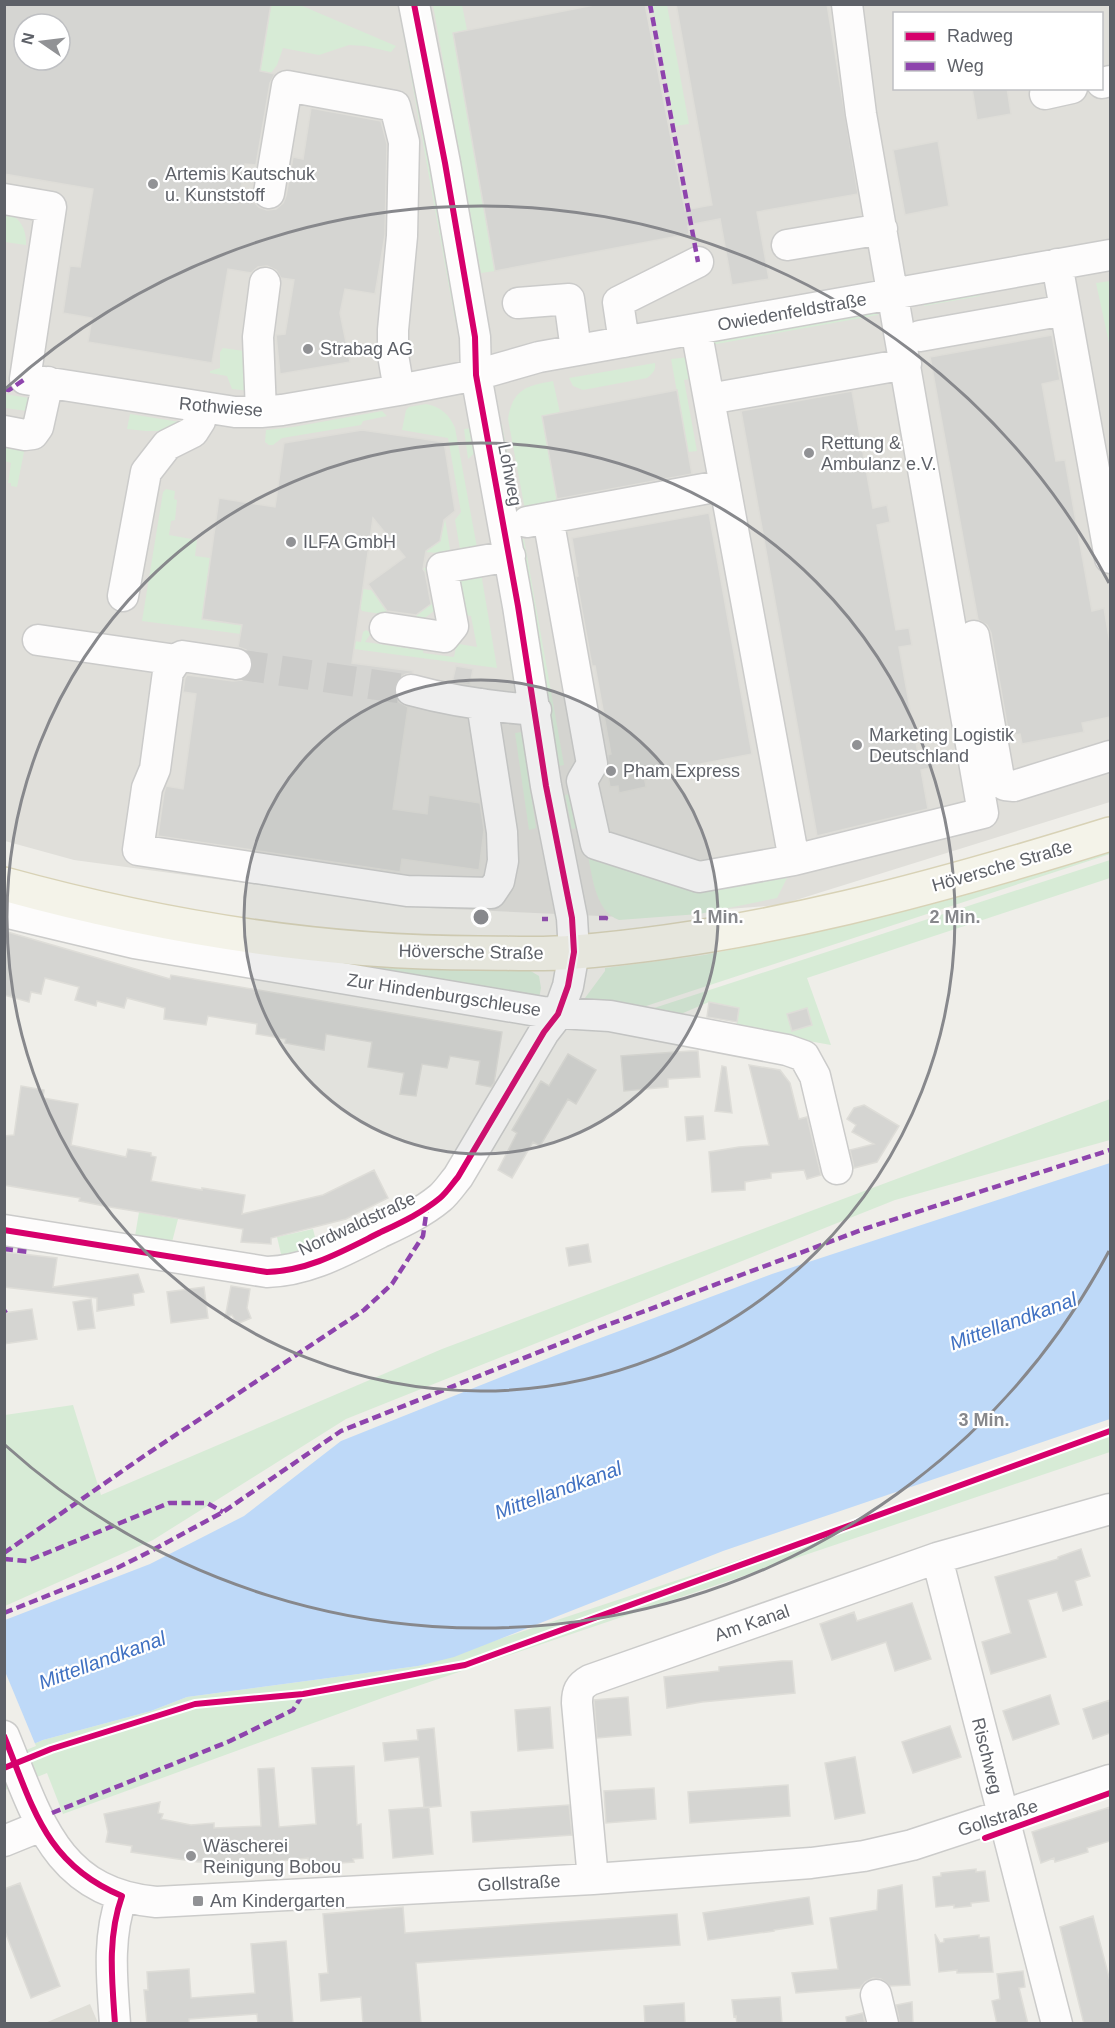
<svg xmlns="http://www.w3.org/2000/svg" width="1115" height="2028" font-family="Arial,sans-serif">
<rect width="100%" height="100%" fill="#efeee9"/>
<!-- industrial -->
<path fill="#e0dfda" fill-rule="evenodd" d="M4 5H1110V802L780 905 622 917 429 908 74 860 5 841ZM894 14H1102V88H894ZM24 24H60V60H24Z"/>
<!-- education -->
<path fill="#dfded7" d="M90 2004 98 2023H45Z"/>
<!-- green -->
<path fill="#d7ebd6" d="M271 5H300L396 46 391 52 365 46 349 45 319 55 283 48 277 65 271 73 260 71Z
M398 5H402L459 320H455Z
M433 5H462L467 30 453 33 495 271 481 273Z
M652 5H667L689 124 675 126Z
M4 212C20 216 27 230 26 245L5 242Z
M1110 281V343H1109L1096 283Z
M979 292 980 296 924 306 923 301Z
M877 310 878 315 711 345 710 340Z
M223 348 244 351 250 391 232 389 227 376 210 373V371L220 368V352Z
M690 357 699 377 684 380 697 451 688 452 671 359Z
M655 363C656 370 653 373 647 378L583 390 573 386 569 378Z
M553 381 560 413 542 416 558 505 525 510 508 419C513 389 526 386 553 381Z
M4 394 29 398 27 411 5 408Z
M426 404C441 407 449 414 455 428L478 553 461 555 455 520 461 512 448 438 402 430 406 410 409 407Z
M382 411 387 416 363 421 361 425 282 438 273 445H269L265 442 266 430 293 427Z
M130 414 192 424 179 431H146L127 429Z
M502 424 517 507 512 508 497 425Z
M473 428 478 450 468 459 464 429Z
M4 440 22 447 24 452 17 487 11 486V483H8L11 463 5 461Z
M166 489 175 491 174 499 177 500 175 520 171 521 169 535 197 540 195 556 210 558 202 619 361 642 363 632 366 630 371 633 365 642 413 649 422 640 425 642 423 653 454 657 456 647 459 644 477 647 471 616 459 614 449 581 481 573 497 668 142 621 163 492Z
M445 519 450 549 448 552 441 553 424 552 440 541Z
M524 539 564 765 559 766 518 540Z
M422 568H433L442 605 414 626 381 614 362 611 360 608 363 589 377 591V596L390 615 412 619 431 604 434 583Z
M522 732 536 828 529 830 515 733Z
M570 794 577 828 572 829 565 795Z
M1110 849V854L640 1008 585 1001V998L605 971V968L704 955 769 942 869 916Z
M587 851 703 884 791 870 777 898 699 914 619 920C594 911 592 872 587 851Z
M1110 860V878L807 978 831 1045 736 1028 739 1008 709 1002 676 1016 651 1009Z
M351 965 416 969 529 970 539 976 541 988 539 998 349 970Z
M1110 1099V1140L895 1200 346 1419 153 1540 5 1606V1415L73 1405 101 1495 442 1349Z
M139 1212 178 1219 172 1242 135 1236Z
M313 1229 317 1245 283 1256 281 1254 277 1237Z
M1110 1437V1452L385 1697 63 1814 47 1773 5 1790V1756L43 1740 151 1711 187 1697 418 1666Z"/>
<!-- water -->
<path fill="#bed9f8" d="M1110 1163V1419L723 1551 454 1657 418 1666 187 1697 151 1711 43 1740 5 1756V1620L150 1564 244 1516 341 1441 579 1346 772 1274Z"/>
<!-- pier -->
<path fill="#efeee9" d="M4 1669 36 1746 4 1759Z"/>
<!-- building -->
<path fill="#d5d5d2" stroke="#deddd8" stroke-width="1.5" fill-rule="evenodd" d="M4 4H271L260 71 275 74 270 83 256 165 245 164 239 200 255 203 259 207 267 210 276 209 283 203 286 196 293 157 303 159 311 108 381 121 387 144 385 235 375 294 345 289 340 313 350 362 280 374 276 335 285 334 294 280 281 278 276 270 267 266 258 267 251 273 228 269 212 363 88 342 92 318 63 313 70 266 80 267 93 189 4 174ZM24 24H60V60H24Z
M599 4H645L685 210 712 205 676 4H827L858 194 757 212 769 279 732 285 720 219 688 225 689 234 495 271 453 33Z
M972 88H1007L1011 114 977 120Z
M938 141 949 206 905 215 893 150Z
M1052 335 1060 380 1042 384 1056 461 1065 460 1092 611 1104 608 1110 644V717L1082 723 1084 732 1022 744 1020 734 1009 736 991 633 987 625 978 620 930 357Z
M677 390 692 474 557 499 542 416Z
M852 391 873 508 887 505 890 522 877 525 896 630 909 628 912 645 899 647 918 753 931 750 934 767 921 770 928 809 817 836 741 411Z
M362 430 444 442 455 511 444 520 440 541 426 551 423 569 425 572 431 604 416 615 387 611 368 584 405 557 373 518 352 663 413 671V673L406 674 399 678 394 686V694L399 702 408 707 393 809 427 814 429 795 480 803 484 830 479 870 402 859 400 872 158 836 164 793 166 786 183 789 196 694 183 692 185 678 187 675 233 681 242 680 249 675 253 667 252 657 246 650 238 647 242 625 202 619 219 498 275 507 284 443Z
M709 513 752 754 644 775 646 787 619 793 618 786 610 787 607 771 608 755 611 754 595 666H592L576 577 578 576 572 538Z
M456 666 473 669 470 685 452 682Z
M4 931 170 979 171 975 502 1032 494 1083 491 1087 476 1084 480 1061 450 1056 447 1068 422 1064 416 1096 400 1094 404 1073 368 1067 372 1042 326 1034 324 1050 285 1043 286 1039 256 1034 257 1024 208 1016 206 1025 164 1019 165 1008 127 998 124 1008 97 1001 96 1006 75 1000 79 987 45 978 41 994 31 992 29 1002 4 995Z
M709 1002 739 1008 737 1022 707 1017Z
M807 1008 812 1025 792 1031 787 1014Z
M690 1051H698L700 1077 668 1079V1087L624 1091 621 1056Z
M568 1054 596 1070 576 1104 568 1099 540 1146 533 1142 512 1178 498 1170 517 1133 512 1130 541 1081 549 1086Z
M749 1065 780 1070 790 1083 799 1119 807 1117 821 1175 807 1179 804 1170 771 1173V1178L745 1182V1190L712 1192 709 1152 739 1147 769 1145Z
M722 1066 726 1067 732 1113 715 1111Z
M21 1086 44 1090 43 1098 78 1104 71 1145 126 1157 128 1149 151 1153V1156L156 1157 151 1181 202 1190V1188L245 1195 242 1214 323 1195 374 1170 388 1198 346 1219 271 1238V1244L241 1242 243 1229 104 1206 79 1201 80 1198 4 1185V1136L14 1135Z
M864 1105 899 1126 877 1162 854 1168 850 1150 874 1144 852 1132 856 1125 847 1119 854 1108Z
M703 1116 705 1139 687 1141 685 1117Z
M588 1244 591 1262 569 1266 566 1248Z
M4 1252 57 1258 53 1287 138 1274 144 1292 133 1294 134 1305 97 1311V1298L4 1287Z
M231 1286 250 1289 247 1308 251 1318 237 1324 232 1315 225 1318Z
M204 1287 208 1318 171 1323 167 1292Z
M91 1299 95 1328 78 1330 73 1302Z
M32 1309 37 1339 4 1344V1313Z
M1081 1549 1090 1576 1075 1581 1082 1605 1063 1611 1057 1592 1028 1600 1046 1657 991 1674 982 1642 1011 1633 995 1577 1058 1559V1557Z
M912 1603 931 1659 895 1671 886 1642 832 1660 820 1624 854 1612 857 1621Z
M782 1661H792L795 1693 702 1702 667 1708 664 1677 719 1671V1667Z
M1050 1695 1059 1724 1013 1740 1003 1711Z
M628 1697 631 1735 597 1738 594 1700Z
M1110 1700V1733L1093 1739 1083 1709Z
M550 1707 553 1748 518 1751 515 1710Z
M950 1726 961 1757 913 1773 902 1742Z
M434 1728 441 1806 424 1808 419 1757 385 1761 383 1743 418 1740 417 1730Z
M855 1757 865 1813 835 1819 825 1763Z
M354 1766 357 1825 361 1824 363 1858 353 1859 354 1862 309 1865 308 1858 280 1861V1866L264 1867V1863L237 1865V1861L198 1862 131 1852 132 1846 106 1842 108 1832 104 1814 160 1802 158 1813 163 1814 161 1819 191 1825 214 1823V1828L261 1826 258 1769 274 1768 279 1827 316 1824 312 1768Z
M788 1785 790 1816 690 1823 688 1792Z
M654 1788 656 1819 606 1823 604 1791Z
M569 1805 572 1835 473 1842 471 1812Z
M429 1807 433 1854 393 1858 389 1810Z
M1110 1807V1841L1087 1848 1088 1852 1055 1862 1054 1858 1041 1863 1032 1832Z
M976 1869V1872L985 1871 989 1901 971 1903V1906L954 1908V1905L936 1907 933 1877 941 1876V1873Z
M20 1883 60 1986 31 1998 4 1929V1889Z
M902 1885 910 1985 890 1986 881 1979 873 1978 865 1982 860 1988 796 1993 792 1973 838 1969 830 1918 877 1910 878 1890Z
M809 1897 813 1924 774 1930V1931L708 1940 703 1913Z
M403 1907 405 1933 677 1914 680 1945 416 1963 421 2024H363L361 1997 321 2001 319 1974 328 1973 323 1914Z
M1093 1916 1110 1981V2024H1084L1060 1927Z
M935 1934 940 1943 944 1942V1939L979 1935V1938L989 1937 993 1972 957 1973V1970L939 1972Z
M286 1941 293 2024H258L257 2014 189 2019V2024H147L144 1990H148L147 1972 189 1969 191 1998 255 1993 251 1944Z
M1023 1971 1025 1987 1019 1988 1028 2024H997L992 2001 1000 1999 997 1974Z
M780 1997 782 2024H737L736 2016 734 2017 732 2000Z
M912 2002 913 2024H900L896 2005Z
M684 2003 685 2024H645L644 2006Z
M863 2013 865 2024H847L846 2017Z"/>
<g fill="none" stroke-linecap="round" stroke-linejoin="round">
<!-- minor-tunnel -->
<path stroke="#cbcbc9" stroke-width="30" stroke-dasharray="30 15" stroke-linecap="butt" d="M236 664 411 690"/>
<defs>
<path id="minor" d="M1102 83 1110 81
M1045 94 1072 88
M269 193 287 86 395 106 404 142 402 236 393 330V355L399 390
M4 199 51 207 25 379 235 412H261L282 410 399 390 476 375 539 357 1110 255
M787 245 882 229
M1057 264 1110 558
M518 303 569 299 576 350
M696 329 794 860
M920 336 1065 310
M624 342 618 302 698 262
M709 399 906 364
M261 412 258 337 265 283
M4 431 25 435 33 434 38 427 48 382
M548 518 592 764 582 781 596 844 699 877 794 860 983 813 861 114 847 4
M527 522 725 485
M123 596 146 472 167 445 193 432 200 421 203 407
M385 628 444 637 453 626 442 568 510 556
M974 636 999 778 1005 785 1014 786 1110 756
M38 640 176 660
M236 664 182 656 176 660 168 672 155 769 147 788 138 850 407 891 491 893 499 881 503 861 502 832 482 704
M411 690C451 701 494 707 536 710
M4 912 134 943 543 1012 610 1016 787 1050 804 1056 815 1076 837 1169
M4 1230 267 1272C308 1271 343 1251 379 1233 400 1223 422 1213 440 1198 447 1192 452 1184 458 1177L544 1032 558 1014 568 986 574 952 572 918 546 786 518 606 476 375 475 337 445 163 414 4
M937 1558 1057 2024
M4 1736C37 1816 55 1893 156 1902L593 1879 811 1863 864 1856 912 1845 1110 1780
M4 1841 41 1826
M593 1879 577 1703C577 1692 579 1686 590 1680L937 1558 1110 1509
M876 1995 883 2024
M115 2024C112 1980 107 1938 122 1896"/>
<path id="major" d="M4 884C157 926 321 953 479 953 511 953 543 955 575 952 759 937 936 888 1110 834"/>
</defs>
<!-- minor casing -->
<use href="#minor" stroke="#cbcbca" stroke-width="33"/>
<!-- major casing -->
<use href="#major" stroke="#d8d2b6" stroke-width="36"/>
<!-- minor -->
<use href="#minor" stroke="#fdfcfc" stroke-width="30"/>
<!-- major -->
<use href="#major" stroke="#f4f3e9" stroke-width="33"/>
<!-- quiet -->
<path stroke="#8e44ad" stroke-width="4.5" stroke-dasharray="9 4.5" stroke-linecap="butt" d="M650 4 698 262
M4 389 9 390 25 379
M599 918H606L604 922
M542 919H548
M4 1249 29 1252
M4 1310 6 1313
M4 1553 144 1456 364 1310 392 1284 423 1236 427 1208
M4 1559 27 1561 169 1503H207L223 1512
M4 1613 117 1568 149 1552 223 1512 341 1431 594 1330 864 1229 1110 1150
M52 1813 230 1741 293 1710 303 1694"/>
<defs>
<path id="cycleway" d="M4 1230 267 1272C308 1271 343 1251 379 1233 400 1223 422 1213 440 1198 447 1192 452 1184 458 1177L544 1032 558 1014 568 986 574 952 572 918 546 786 518 606 476 375 475 337 445 163 414 4
M4 1736C33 1807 45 1864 122 1896 107 1938 112 1980 115 2024
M4 1768 51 1749 195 1704 303 1694 465 1665 1110 1431
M985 1838 1110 1793"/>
</defs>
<!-- cycleway casing -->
<use href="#cycleway" stroke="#fff" stroke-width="10"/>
<!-- cycleway -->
<use href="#cycleway" stroke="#d6006c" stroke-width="6"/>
</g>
<!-- distance rings -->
<circle cx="481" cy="917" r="237" fill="#87888c" fill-opacity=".12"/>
<g fill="none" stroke="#87888c" stroke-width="3">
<circle cx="481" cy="917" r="237"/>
<circle cx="481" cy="917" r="474"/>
<path d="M1109 1251A711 711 0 0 1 5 1445M5 389A711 711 0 0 1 1109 583"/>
</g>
<!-- markers -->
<g fill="#919295" stroke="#fff" stroke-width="2">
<circle cx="153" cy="184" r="6"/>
<circle cx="308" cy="349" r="6"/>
<circle cx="809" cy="453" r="6"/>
<circle cx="291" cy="542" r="6"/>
<circle cx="857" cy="745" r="6"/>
<circle cx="611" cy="771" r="6"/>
<circle cx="191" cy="1856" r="6"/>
<rect x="192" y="1895" width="12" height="12" rx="3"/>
</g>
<g text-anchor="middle" stroke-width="4.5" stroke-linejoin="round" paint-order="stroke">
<!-- poi labels -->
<g font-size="18" fill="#5e6168" stroke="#fff" text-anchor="start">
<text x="165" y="180">Artemis Kautschuk<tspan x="165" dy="21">u. Kunststoff</tspan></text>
<text x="320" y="355">Strabag AG</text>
<text x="821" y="449">Rettung &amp;<tspan x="821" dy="21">Ambulanz e.V.</tspan></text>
<text x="303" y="548">ILFA GmbH</text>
<text x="869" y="741">Marketing Logistik<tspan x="869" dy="21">Deutschland</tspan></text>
<text x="623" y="777">Pham Express</text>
<text x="203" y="1852">Wäscherei<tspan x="203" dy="21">Reinigung Bobou</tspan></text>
<text x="210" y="1907">Am Kindergarten</text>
</g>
<!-- street labels -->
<g font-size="18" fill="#5e6168" stroke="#fff">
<text transform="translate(792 312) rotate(-10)" y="6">Owiedenfeldstraße</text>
<text transform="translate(221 407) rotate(5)" y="6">Rothwiese</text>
<text transform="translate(510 475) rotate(79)" y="6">Lohweg</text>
<text transform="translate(1002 866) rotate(-16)" y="6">Höversche Straße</text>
<text transform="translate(471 952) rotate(1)" y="6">Höversche Straße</text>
<text transform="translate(444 995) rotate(9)" y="6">Zur Hindenburgschleuse</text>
<text transform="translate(357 1224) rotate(-25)" y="6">Nordwaldstraße</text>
<text transform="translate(752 1623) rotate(-19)" y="6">Am Kanal</text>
<text transform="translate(987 1756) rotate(76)" y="6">Rischweg</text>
<text transform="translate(998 1818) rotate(-18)" y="6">Gollstraße</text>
<text transform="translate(519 1883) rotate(-3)" y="6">Gollstraße</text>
</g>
<!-- water labels -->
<g font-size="20" font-style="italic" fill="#4071c2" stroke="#fff">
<text transform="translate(1013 1321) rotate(-20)" y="7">Mittellandkanal</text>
<text transform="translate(558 1490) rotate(-20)" y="7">Mittellandkanal</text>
<text transform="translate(102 1660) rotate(-20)" y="7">Mittellandkanal</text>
</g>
</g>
<circle cx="481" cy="917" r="9" fill="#87888c" stroke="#fff" stroke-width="3"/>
<g font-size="18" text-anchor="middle" font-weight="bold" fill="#87888c" stroke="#fff" stroke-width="4.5" stroke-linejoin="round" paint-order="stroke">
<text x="718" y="923">1 Min.</text>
<text x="955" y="923">2 Min.</text>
<text x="984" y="1426">3 Min.</text>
</g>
<!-- border -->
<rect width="1115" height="2028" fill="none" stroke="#5e6168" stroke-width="12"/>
<!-- legend -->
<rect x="893" y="12" width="210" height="78" fill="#ffffff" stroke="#bfc0c3" stroke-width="1.5"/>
<rect x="905" y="32" width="30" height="9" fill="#d6006c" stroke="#bfc0c3" stroke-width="1.5"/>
<text x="947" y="42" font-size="18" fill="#5e6168">Radweg</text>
<rect x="905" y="62" width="30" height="9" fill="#8e44ad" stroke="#bfc0c3" stroke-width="1.5"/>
<text x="947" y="72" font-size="18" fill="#5e6168">Weg</text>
<!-- north arrow -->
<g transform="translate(42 42) rotate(284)"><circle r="28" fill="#ffffff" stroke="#bfc0c3" stroke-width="1.5"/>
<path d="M0-4.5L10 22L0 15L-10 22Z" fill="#919295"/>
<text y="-9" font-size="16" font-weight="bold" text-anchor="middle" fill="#5e6168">N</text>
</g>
</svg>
